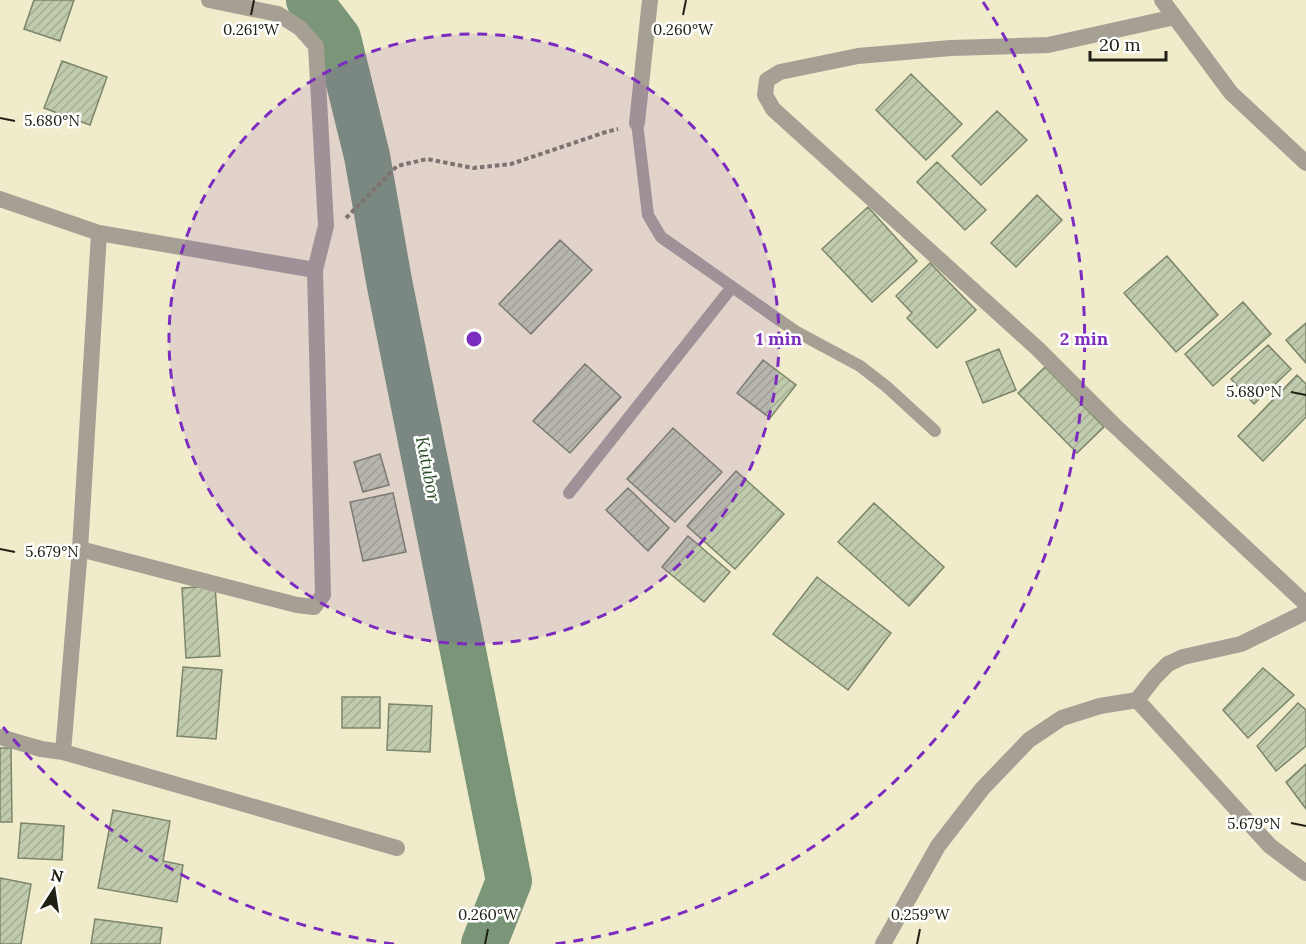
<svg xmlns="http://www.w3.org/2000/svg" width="1306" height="944" font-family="Lora,serif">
<defs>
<pattern id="building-hatch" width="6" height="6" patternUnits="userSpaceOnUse" patternTransform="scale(1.5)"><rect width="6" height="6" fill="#c0caac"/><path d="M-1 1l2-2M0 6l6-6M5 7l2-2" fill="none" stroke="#a5ad93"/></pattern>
</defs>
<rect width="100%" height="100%" fill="#efebcb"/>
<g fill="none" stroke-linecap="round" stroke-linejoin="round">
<!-- river -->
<path stroke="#7b9579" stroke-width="46" d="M309 0 338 38 367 156 389 281 509 881 484 944"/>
</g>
<!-- building -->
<path fill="url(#building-hatch)" stroke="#7c8669" stroke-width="1.5" d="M34 0H74L60 41 24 29Z
M62 61 107 77 90 125 44 108Z
M911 74 962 124 926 160 876 110Z
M997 111 1027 140 981 185 952 156Z
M937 162 986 210 965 230 917 182Z
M1037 195 1062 220 1016 267 991 243Z
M868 207 917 261 872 302 822 249Z
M560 240 592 270 531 334 499 304Z
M1167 256 1218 315 1176 352 1124 293Z
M930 263 976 310 937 348 907 318 912 313 896 296Z
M1243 302 1271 334 1213 386 1185 354Z
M1306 323V363L1286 340Z
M1268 345 1291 369 1254 404 1231 379Z
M999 349 1016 390 983 403 966 362Z
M763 360 796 385 770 418 737 393Z
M585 364 621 397 570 453 533 421Z
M1045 367 1104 427 1077 453 1018 393Z
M1297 375 1306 384V417L1263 461 1238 436Z
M673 428 722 472 675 522 627 479Z
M380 454 389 485 363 492 354 462Z
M736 471 784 514 735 569 687 526Z
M628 488 669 528 648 551 606 510Z
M393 493 406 552 363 561 350 502Z
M874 503 944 567 909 606 838 542Z
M688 536 730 572 704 602 662 567Z
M817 577 891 633 848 690 773 634Z
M215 586 220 656 186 658 182 588Z
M183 667 222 670 216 739 177 736Z
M1263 668 1294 695 1248 738 1223 710Z
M342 697H380V728H342Z
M1298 703 1306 710V746L1276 771 1257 746Z
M389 704 432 706 430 752 387 750Z
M0 748H11L12 822H0Z
M1306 764V809L1286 782Z
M113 810 170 821 163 861 183 865 177 902 98 888Z
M21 823 64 826 62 860 18 858Z
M0 878 31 884 21 944H0Z
M95 919 162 928 160 944H91Z"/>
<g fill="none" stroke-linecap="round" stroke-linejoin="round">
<!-- path -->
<path stroke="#7f7d68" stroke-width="4" stroke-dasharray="4.5 3" stroke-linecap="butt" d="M346 218 397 166 427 159 473 168 511 164 606 132 618 129"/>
<!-- service -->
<path stroke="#a69f93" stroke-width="12" d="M637 123 648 215 661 237 795 331 860 366 887 387 935 431
M569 493 732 287"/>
<!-- minor -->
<path stroke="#a69f93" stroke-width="16" d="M1162 0 1231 93 1306 163
M1175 17 1048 45 951 48 858 56 780 72 767 80 765 95 773 109 1038 349 1114 425 1306 604
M637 123 650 0
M0 199 99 233 315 270 326 226 316 46 300 28 278 14 209 0
M80 549 297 605 314 607 323 595 315 270
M1137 700 1270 846 1306 873
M0 737 41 749 63 752 80 549 99 233
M63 752 397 848
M883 944 938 846 982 789 1029 740 1062 718 1100 706 1137 700 1155 677 1168 664 1183 657 1241 644 1306 612"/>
</g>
<!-- ticks -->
<path fill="none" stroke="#212014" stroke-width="2" d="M251 15 254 0M683 15 686 0M0 118 15 121M1291 392 1306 395M0 549 15 552M1291 823 1306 826M485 944 488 929M917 944 920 929"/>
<!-- distance rings -->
<circle cx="474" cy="339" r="305" fill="#7b2cbf" fill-opacity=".12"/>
<g fill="none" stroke="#7b2cbf" stroke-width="3" stroke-dasharray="10 8">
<circle cx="474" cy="339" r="305"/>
<path d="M394 944A610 610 0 0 1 3 727M983 2A610 610 0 0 1 554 944"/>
</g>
<g text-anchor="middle" stroke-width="5" stroke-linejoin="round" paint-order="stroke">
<!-- water labels -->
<g font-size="18" font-style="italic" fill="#284f26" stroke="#fff">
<text transform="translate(428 469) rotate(79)" y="6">Kutubor</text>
</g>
</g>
<g font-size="15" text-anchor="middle" fill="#212014" stroke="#fff" stroke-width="5" stroke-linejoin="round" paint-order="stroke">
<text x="251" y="35">0.261°W</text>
<text x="683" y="35">0.260°W</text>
<text x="52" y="126">5.680°N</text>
<text x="1254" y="397">5.680°N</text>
<text x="52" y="557">5.679°N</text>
<text x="1254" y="829">5.679°N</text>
<text x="488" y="920">0.260°W</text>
<text x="920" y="920">0.259°W</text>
</g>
<circle cx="474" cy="339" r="9" fill="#7b2cbf" stroke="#fff" stroke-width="3"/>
<g font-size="18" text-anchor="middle" font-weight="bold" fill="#7b2cbf" stroke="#fff" stroke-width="5" stroke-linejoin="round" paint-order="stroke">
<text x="779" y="345">1 min</text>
<text x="1084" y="345">2 min</text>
</g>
<!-- north arrow -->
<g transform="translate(54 890) rotate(12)" stroke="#ffffff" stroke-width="4.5" paint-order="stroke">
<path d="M0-4.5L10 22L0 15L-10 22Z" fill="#212014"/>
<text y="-9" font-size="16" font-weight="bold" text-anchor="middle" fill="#212014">N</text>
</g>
<!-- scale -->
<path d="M1090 51v9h76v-9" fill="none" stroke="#212014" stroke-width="3"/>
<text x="1099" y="51" font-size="18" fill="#212014" stroke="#ffffff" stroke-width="4.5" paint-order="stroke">20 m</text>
</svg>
